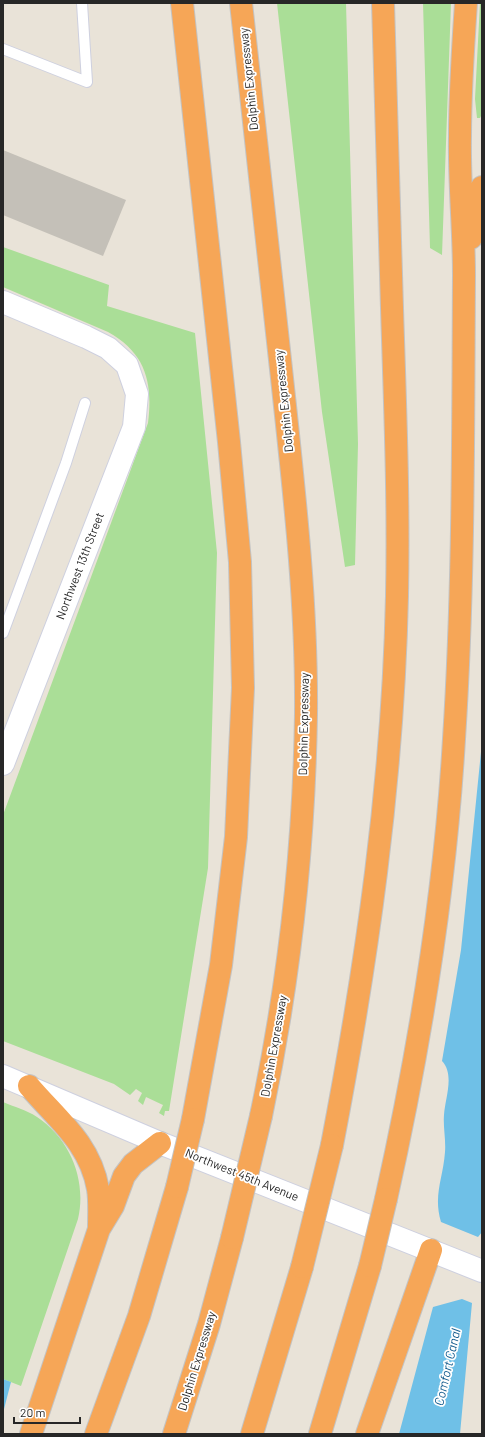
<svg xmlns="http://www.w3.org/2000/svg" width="485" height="1437" font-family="Barlow,sans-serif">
<rect width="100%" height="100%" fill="#e9e3d8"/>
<!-- green -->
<path fill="#aade97" d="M277 3H346L358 444 355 565 345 567 322 412Z
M423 3H451L442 255 430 248Z
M480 3H482V114L480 118H477L475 99Z
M3 247 109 285 107 306 195 333 217 553 208 868 169 1111H165L164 1116 159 1113 163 1105 146 1097 143 1105 138 1101 142 1093 136 1089 130 1095 114 1084 3 1041V815L148 423C153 383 146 353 108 332L3 287Z
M3 1102C14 1107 27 1110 37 1117 70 1139 87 1180 78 1219L21 1386 3 1379Z"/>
<!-- water -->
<path fill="#6fc0e7" d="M482 742V1232L478 1237 441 1222C433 1195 443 1179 445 1152 446 1140 443 1127 444 1115 445 1098 455 1075 442 1061L461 950Z
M462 1299 472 1303 460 1434H399L433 1307Z
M3 1379 11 1382 3 1413Z"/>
<!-- building -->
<path fill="#c4c0b8" d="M3 150 126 200 103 256 3 215Z"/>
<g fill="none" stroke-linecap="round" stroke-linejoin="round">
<defs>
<path id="service" d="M3 49 87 82 82 3
M3 633 66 463 85 403"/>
<path id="tertiary" d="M3 302 86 337 108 348 127 365 137 394 134 427 3 764
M3 1076 160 1143 482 1271"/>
<path id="motorway" d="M182 3 229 442 240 562 243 688 236 837 221 965 193 1119
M241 3C255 128 268 253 282 378 294 490 307 602 306 714 304 850 289 984 261 1116
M471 238 482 187
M29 1086C57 1119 90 1143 98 1189 100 1201 99 1216 99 1229
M332 1145C367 963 393 781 397 596 399 500 395 404 392 308 389 206 386 105 383 3
M386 1199C420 1047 445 894 454 739 464 585 463 429 464 275 464 228 459 182 460 136 460 92 463 47 466 3
M31 1434 99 1229 113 1206 124 1176 133 1164 160 1143
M96 1434 139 1316 177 1187
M174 1434 209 1324 232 1238
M252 1434 302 1267
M320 1434 370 1266
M367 1434 431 1250"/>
</defs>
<!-- service casing -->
<use href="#service" stroke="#ced0df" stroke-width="12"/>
<!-- tertiary casing -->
<use href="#tertiary" stroke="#ced0df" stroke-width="24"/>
<!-- motorway casing -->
<use href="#motorway" stroke="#c3c3c3" stroke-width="24"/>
<!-- service -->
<use href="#service" stroke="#fff" stroke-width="10"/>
<!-- tertiary -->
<use href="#tertiary" stroke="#fff" stroke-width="22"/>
<!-- motorway -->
<use href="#motorway" stroke="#f6a657" stroke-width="22"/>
<defs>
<path id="motorway-bridge" d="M177 1187 193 1119
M232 1238 261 1116
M370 1266 386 1199
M302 1267 332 1145"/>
</defs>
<!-- motorway-bridge casing -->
<use href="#motorway-bridge" stroke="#c3c3c3" stroke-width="24" stroke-linecap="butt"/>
<!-- motorway-bridge -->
<use href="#motorway-bridge" stroke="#f6a657" stroke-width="22"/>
</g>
<g text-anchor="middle" stroke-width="3.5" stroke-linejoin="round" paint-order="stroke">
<!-- street labels -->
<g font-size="12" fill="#272727" stroke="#fff">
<text transform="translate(249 79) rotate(-96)" y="4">Dolphin Expressway</text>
<text transform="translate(284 401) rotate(-96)" y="4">Dolphin Expressway</text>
<text transform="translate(80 566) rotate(-69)" y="4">Northwest 13th Street</text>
<text transform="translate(304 724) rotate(-89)" y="4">Dolphin Expressway</text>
<text transform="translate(274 1046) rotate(-80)" y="4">Dolphin Expressway</text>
<text transform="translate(242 1175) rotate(22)" y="4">Northwest 45th Avenue</text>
<text transform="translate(197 1361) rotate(-73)" y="4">Dolphin Expressway</text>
</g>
<!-- water labels -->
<g font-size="13" font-style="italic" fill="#135c8e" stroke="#fff">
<text transform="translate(447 1367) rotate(-77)" y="5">Comfort Canal</text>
</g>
</g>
<!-- border -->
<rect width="485" height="1437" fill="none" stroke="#272727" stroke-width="8"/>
<!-- scale -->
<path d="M14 1417v6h66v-6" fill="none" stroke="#272727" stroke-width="2"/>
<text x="20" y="1417" font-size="12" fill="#272727" stroke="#ffffff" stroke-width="3" paint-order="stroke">20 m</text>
</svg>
